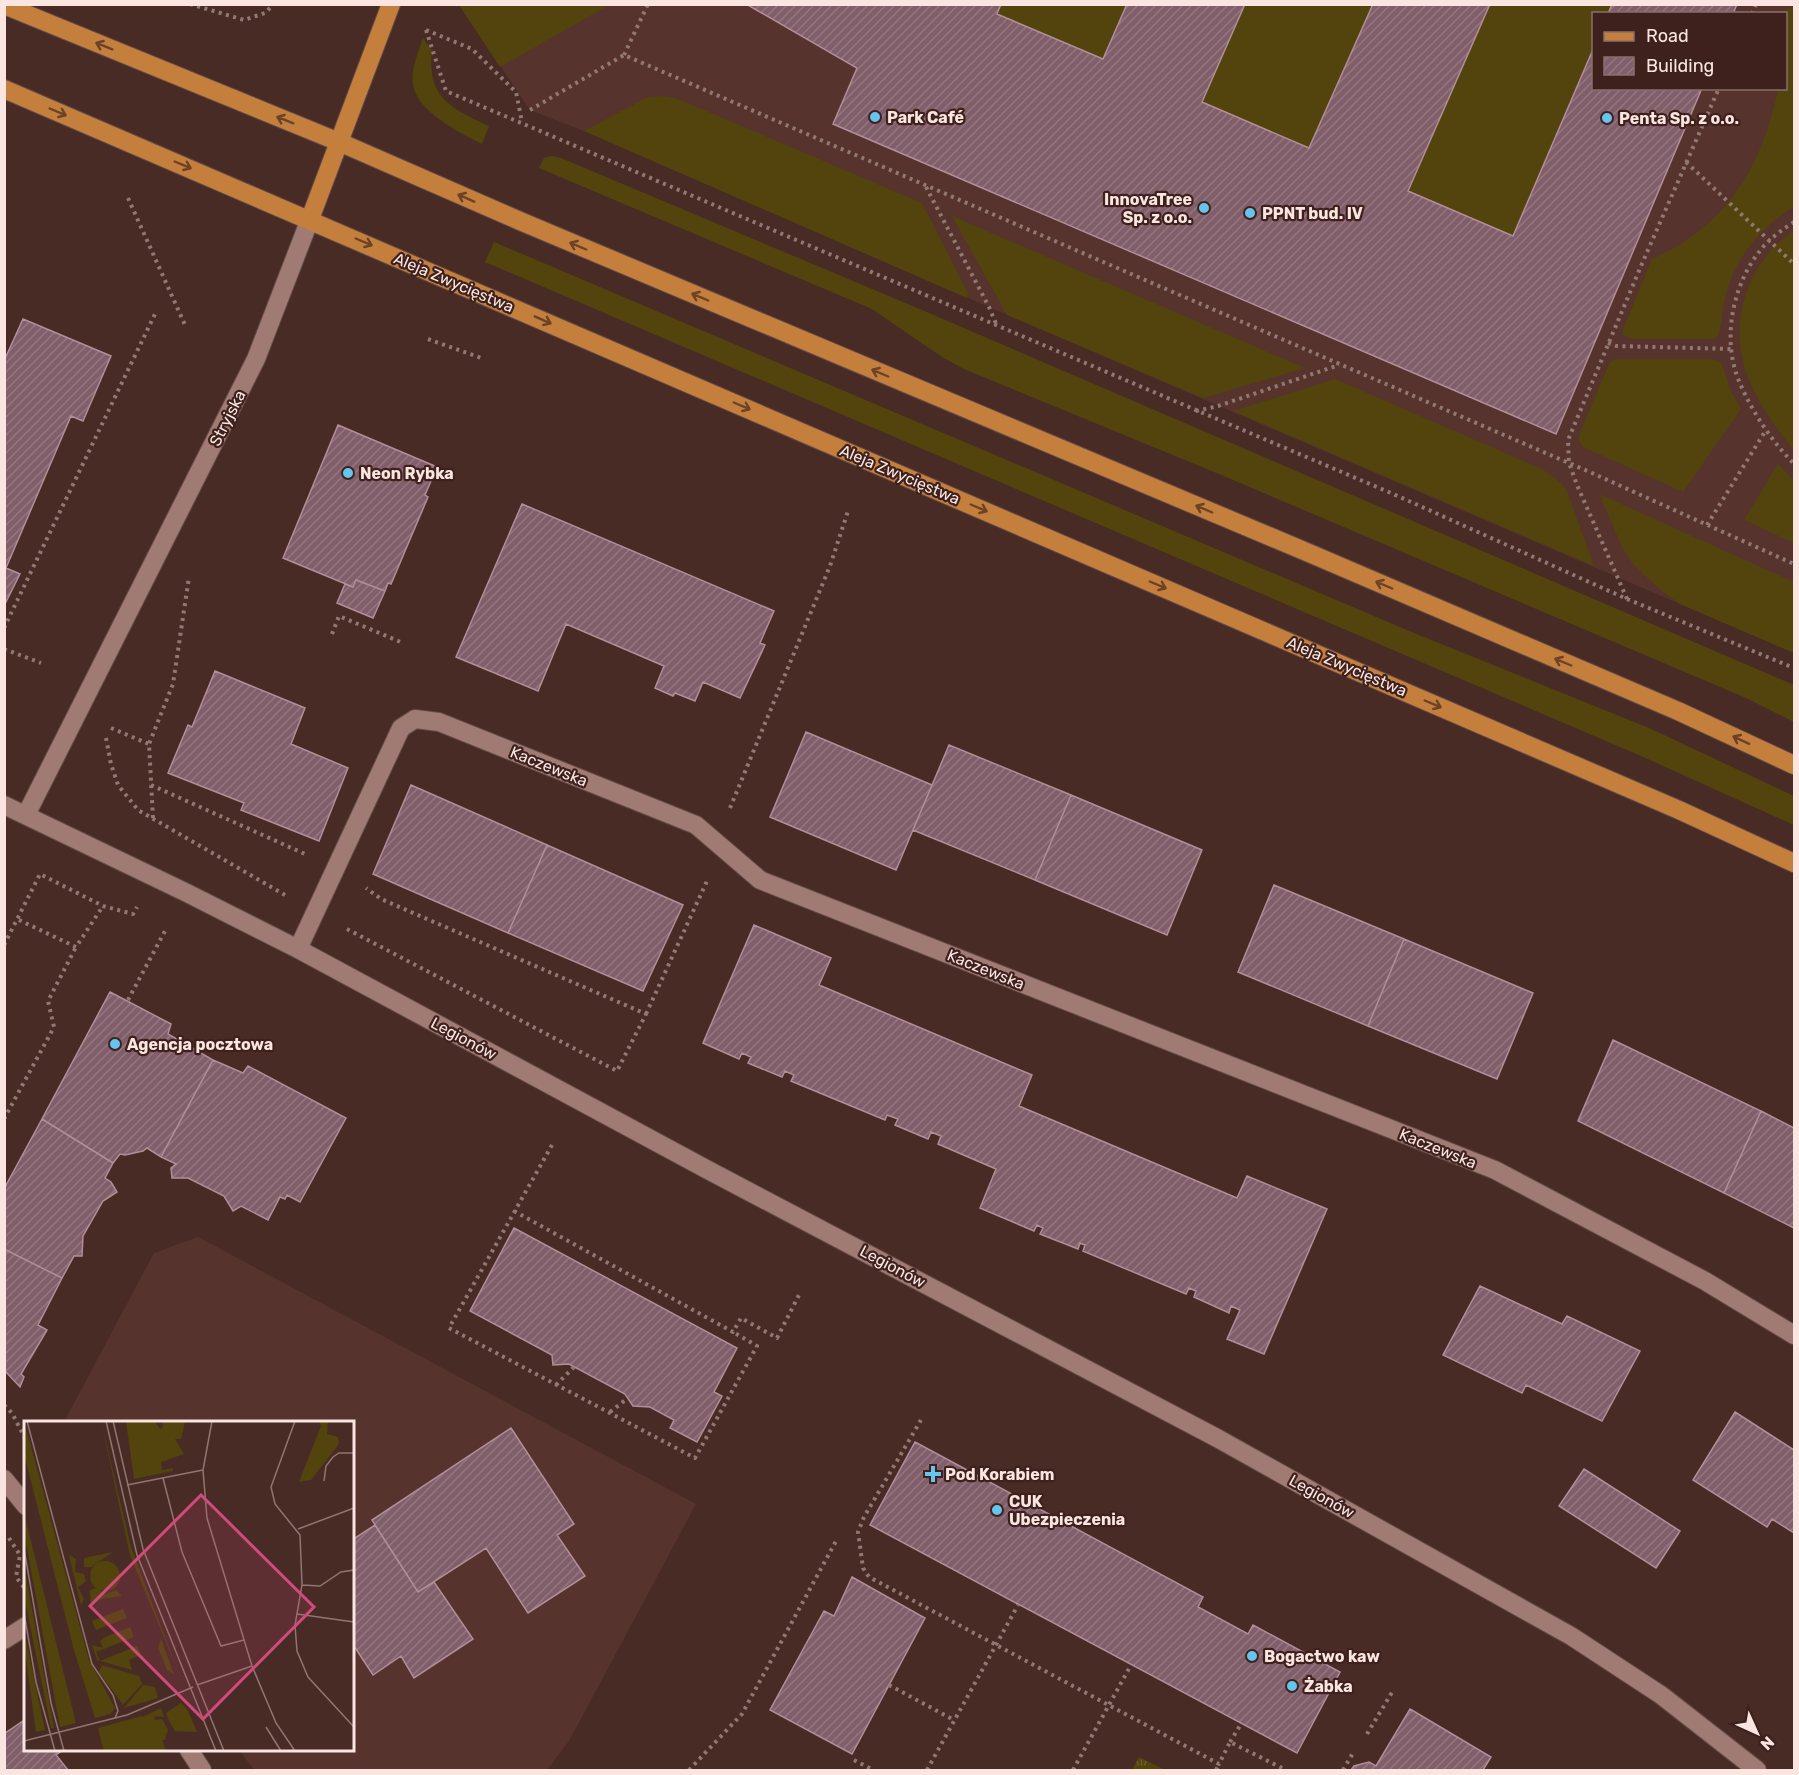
<svg xmlns="http://www.w3.org/2000/svg" width="1799" height="1775" font-family="Rubik,sans-serif">
<defs>
<pattern id="park-tufts" width="24" height="20" patternUnits="userSpaceOnUse" patternTransform="scale(1.5)"><rect width="24" height="20" fill="#52440c"/><path d="M3 7l-1-3M5 7V3M7 7l1-3M15 17l-1-3M17 17v-4M19 17l1-3" fill="none" stroke="#6c5f2f"/></pattern>
<pattern id="building-hatch" width="6" height="6" patternUnits="userSpaceOnUse" patternTransform="scale(1.5)"><rect width="6" height="6" fill="#805f6a"/><path d="M-1 1l2-2M0 6l6-6M5 7l2-2" fill="none" stroke="#93767f"/></pattern>
</defs>
<rect width="100%" height="100%" fill="#492b26"/>
<!-- built -->
<path fill="#57332d" fill-rule="evenodd" d="M459 5H1794V653L989 307 584 131 530 110ZM1594 14H1786V88H1594Z
M198 1237 696 1504 569 1741 547 1770H254L239 1750H352V1422H64L154 1253Z"/>
<!-- grass -->
<path fill="#52440c" d="M459 5H609L500 67Z
M1001 5H1127L1103 59 997 14Z
M1245 5H1373L1309 148 1202 102Z
M1490 5H1612L1608 13 1594 14 1593 47 1513 236 1408 191Z
M1794 8V207C1758 228 1733 261 1724 302 1721 314 1723 328 1716 339H1632L1623 335 1622 332 1652 259C1727 226 1762 167 1778 89L1786 88V14L1781 13 1788 9Z
M423 38 432 51C426 97 452 109 489 126L482 144C460 133 416 111 413 84 411 68 418 53 423 38Z
M662 96 675 98 690 104 922 203 966 289 968 293 967 298 584 131 646 98Z
M552 156 561 158 922 310 1794 685V722L1746 698 1219 474 964 369 942 357 872 309 539 168 544 158Z
M952 216 1305 368 1203 398 1007 315Z
M1794 231V451C1777 429 1758 404 1748 377 1727 324 1747 261 1794 231Z
M494 242 1414 633 1649 728 1794 796V825L1641 756 485 262Z
M1615 359H1712L1721 362 1732 393 1741 409 1683 492 1583 447 1579 441V435L1609 364Z
M1335 379 1542 469C1551 475 1561 481 1567 491L1594 566 1233 411Z
M1778 464 1794 480V543L1744 520Z
M1599 494 1794 582V653L1678 603 1655 585 1632 563 1622 547Z"/>
<!-- park -->
<path fill="url(#park-tufts)" d="M1139 1757 1165 1770H1132Z"/>
<!-- building -->
<path fill="url(#building-hatch)" stroke="#b28e9a" stroke-width="1.5" d="M746 4H1001L997 14 1103 59 1127 4H1245L1202 102 1309 148 1373 4H1490L1408 191 1513 236 1594 47V88H1702L1556 434 833 124 857 68Z
M1612 4H1737L1733 14H1608Z
M23 319 111 356 83 421 71 416 6 568 20 574 4 606V361Z
M338 425 437 467 425 495 428 497 391 584 388 583 385 591 356 580 353 587 283 558Z
M522 504 774 611 760 643 765 645 740 698 703 682 695 701 675 693 673 696 655 688 664 666 566 624 538 691 456 657Z
M356 580 385 591 373 618 337 603 345 584 353 587Z
M215 671 305 708 291 744 348 768 319 841 241 810 244 803 168 773 188 725 192 727Z
M806 732 932 785 896 870 770 817Z
M949 745 1071 795 1035 880 913 830Z
M411 785 547 845 508 933 373 874Z
M1071 795 1202 850 1167 935 1035 880Z
M547 845 683 905 643 991 508 933Z
M1274 885 1404 939 1368 1026 1238 972Z
M754 925 831 958 819 985 1032 1075 1019 1106 1237 1198 1247 1176 1327 1209 1264 1354 1227 1339 1240 1310 1231 1306 1229 1313 1194 1297 1196 1291 1189 1288 1186 1294 1083 1251 1085 1245 1080 1243 1078 1249 1040 1234 1043 1228 1037 1225 1034 1231 980 1208 996 1169 938 1144 941 1136 931 1132 928 1139 895 1125 898 1119 887 1115 885 1120 791 1081 794 1075 785 1071 782 1077 748 1063 751 1057 742 1053 739 1059 703 1043Z
M1404 939 1533 993 1497 1079 1368 1026Z
M110 992 171 1024 168 1034 213 1060 161 1157 147 1148 143 1151 125 1155 120 1154 113 1163 42 1119Z
M1613 1040 1761 1111 1724 1193 1578 1121Z
M213 1060 243 1073 248 1066 346 1118 300 1202 287 1195 285 1199 280 1197 268 1220 241 1206 233 1211 224 1196 188 1178H172L171 1168 176 1164 161 1157Z
M1761 1111 1794 1128V1228L1724 1193Z
M42 1119 113 1163 105 1178 111 1182 117 1192 103 1201 83 1236 82 1256H74L62 1278 4 1249V1189Z
M514 1228 737 1348 714 1392 722 1396 697 1442 670 1428 674 1420 650 1407 633 1406 625 1394 569 1364 553 1365 552 1355 470 1311Z
M4 1249 62 1278 38 1325 47 1330 21 1374 24 1377 20 1387 4 1370Z
M1480 1286 1562 1324 1567 1316 1640 1351 1602 1421 1526 1385 1522 1393 1443 1355Z
M1735 1412 1794 1450V1533L1772 1519 1767 1527 1693 1480Z
M511 1428 574 1524 557 1535 585 1576 528 1613 486 1548 418 1592 372 1520Z
M915 1442 1203 1597 1198 1607 1248 1634 1253 1625 1340 1672 1297 1753 870 1525Z
M1584 1469 1680 1531 1656 1568 1559 1506Z
M375 1525 418 1592 434 1582 473 1639 414 1678 401 1656 373 1675 352 1643V1540Z
M852 1577 925 1618 852 1754 770 1710 824 1611 834 1616Z
M1410 1709 1491 1757 1483 1770H1351L1354 1766 1369 1762 1376 1766Z
M26 1719V1750H63L56 1755 68 1770H4V1734Z"/>
<g fill="none" stroke-linecap="round" stroke-linejoin="round">
<defs>
<path id="minor" d="M4 805 185 892 298 949 708 1170 1217 1438 1571 1636 1661 1695 1757 1770
M26 815 256 359 310 219
M298 949 401 728 415 719 439 722 696 825 760 880 1495 1170 1705 1281 1794 1335
M4 1479 26 1506
M4 1640 26 1626
M189 1750 202 1770"/>
<path id="major" d="M4 5 339 142 520 221 1309 553 1678 711 1794 765
M4 89 1679 810 1794 863
M310 219 391 4"/>
</defs>
<!-- minor casing -->
<use href="#minor" stroke="#634a46" stroke-width="20"/>
<!-- major casing -->
<use href="#major" stroke="#634a46" stroke-width="20"/>
<!-- path -->
<path stroke="#927874" stroke-width="4" stroke-dasharray="3 4.5" stroke-linecap="butt" d="M190 4 244 20 265 13 274 4
M1752 14 1756 4
M426 30 446 91 1391 493 1627 599 1794 668
M426 30 472 49 516 92 522 122
M624 55 648 4
M530 110 624 55 1592 473 1794 564
M1686 162 1794 264
M926 187 989 307 997 326
M128 198 185 325
M1794 222C1783 229 1772 237 1763 247 1733 282 1721 338 1739 381 1752 412 1771 440 1794 464
M428 339 484 359
M1608 343 1616 346 1731 349
M1196 411 1218 406 1339 365
M1707 525 1766 430
M1627 599 1577 485 1569 463 1568 440 1641 266 1719 88
M4 628 155 314
M332 634 339 616 403 643
M4 649 41 663
M111 728 149 744
M106 738 111 764 118 785 138 810 285 895
M151 785 305 854
M730 808 830 566 848 511
M153 818 149 744 173 684 189 577
M19 920 76 947 103 906
M347 929 617 1071 646 1014 381 899 366 888
M4 945 40 874 103 906 133 914 137 907
M128 1000 165 931
M646 1014 707 881
M4 1119 54 1027 48 1001 76 947
M552 1145 449 1328 695 1458 757 1346 733 1332
M514 1211 733 1332 741 1318 777 1338 799 1295
M556 1385 574 1367
M4 1405 12 1413 26 1440
M610 1412 628 1398
M921 1420 864 1517 858 1532 863 1568 869 1577 1219 1764 1230 1742 1284 1769
M9 1538 20 1555 16 1577 26 1590
M889 1685 954 1720
M1367 1734 1394 1689
M1230 1742 1241 1724
M854 1760 873 1770
M689 1770 742 1714 836 1541
M927 1770 1018 1605
M1073 1770 1131 1665
M1216 1770 1219 1764
M1343 1770 1353 1753"/>
<!-- minor -->
<use href="#minor" stroke="#9f7b74" stroke-width="18"/>
<!-- major -->
<use href="#major" stroke="#c47f3c" stroke-width="18"/>
</g>
<!-- one-way arrows -->
<defs><path id="oneway-shaft" d="M-6 0H5M1.5-3L5.5 0L1.5 3" fill="none" stroke-width="1.6" stroke-linecap="round" stroke-linejoin="round" transform="scale(1.5)"/></defs>
<g stroke="#6d4228">
<use href="#oneway-shaft" transform="translate(104 46) rotate(-158)"/>
<use href="#oneway-shaft" transform="translate(58 112) rotate(23)"/>
<use href="#oneway-shaft" transform="translate(285 120) rotate(-158)"/>
<use href="#oneway-shaft" transform="translate(183 165) rotate(23)"/>
<use href="#oneway-shaft" transform="translate(466 198) rotate(-156)"/>
<use href="#oneway-shaft" transform="translate(364 242) rotate(23)"/>
<use href="#oneway-shaft" transform="translate(578 246) rotate(-157)"/>
<use href="#oneway-shaft" transform="translate(700 297) rotate(-157)"/>
<use href="#oneway-shaft" transform="translate(543 320) rotate(24)"/>
<use href="#oneway-shaft" transform="translate(880 373) rotate(-157)"/>
<use href="#oneway-shaft" transform="translate(742 406) rotate(23)"/>
<use href="#oneway-shaft" transform="translate(979 508) rotate(23)"/>
<use href="#oneway-shaft" transform="translate(1204 509) rotate(-157)"/>
<use href="#oneway-shaft" transform="translate(1158 585) rotate(23)"/>
<use href="#oneway-shaft" transform="translate(1384 585) rotate(-157)"/>
<use href="#oneway-shaft" transform="translate(1563 662) rotate(-157)"/>
<use href="#oneway-shaft" transform="translate(1433 704) rotate(23)"/>
<use href="#oneway-shaft" transform="translate(1741 740) rotate(-155)"/>
</g>
<!-- markers -->
<g fill="#65c5ee" stroke="#3e211d" stroke-width="2">
<circle cx="875" cy="117" r="6"/>
<circle cx="1607" cy="118" r="6"/>
<circle cx="1204" cy="208" r="6"/>
<circle cx="1250" cy="213" r="6"/>
<circle cx="348" cy="473" r="6"/>
<circle cx="115" cy="1044" r="6"/>
<path d="M930 1465h6v6h6v6h-6v6h-6v-6h-6v-6h6z"/>
<circle cx="997" cy="1510" r="6"/>
<circle cx="1252" cy="1656" r="6"/>
<circle cx="1292" cy="1686" r="6"/>
</g>
<g text-anchor="middle" stroke-width="4.5" stroke-linejoin="round" paint-order="stroke">
<!-- poi labels -->
<g font-size="16" font-weight="bold" fill="#fae5e1" stroke="#3e211d" text-anchor="start">
<text x="887" y="123">Park Café</text>
<text x="1619" y="124">Penta Sp. z o.o.</text>
<text x="1192" y="205" text-anchor="end">InnovaTree<tspan x="1192" dy="18">Sp. z o.o.</tspan></text>
<text x="1262" y="219">PPNT bud. IV</text>
<text x="360" y="479">Neon Rybka</text>
<text x="127" y="1050">Agencja pocztowa</text>
<text x="945" y="1480">Pod Korabiem</text>
<text x="1009" y="1507">CUK<tspan x="1009" dy="18">Ubezpieczenia</tspan></text>
<text x="1264" y="1662">Bogactwo kaw</text>
<text x="1304" y="1692">Żabka</text>
</g>
<!-- street labels -->
<g font-size="16" fill="#fae5e1" stroke="#3e211d">
<text transform="translate(454 282) rotate(23)" y="6">Aleja Zwycięstwa</text>
<text transform="translate(227 418) rotate(-63)" y="6">Stryjska</text>
<text transform="translate(900 474) rotate(23)" y="6">Aleja Zwycięstwa</text>
<text transform="translate(1347 666) rotate(23)" y="6">Aleja Zwycięstwa</text>
<text transform="translate(549 766) rotate(22)" y="6">Kaczewska</text>
<text transform="translate(986 969) rotate(22)" y="6">Kaczewska</text>
<text transform="translate(464 1038) rotate(28)" y="6">Legionów</text>
<text transform="translate(1438 1148) rotate(22)" y="6">Kaczewska</text>
<text transform="translate(893 1266) rotate(28)" y="6">Legionów</text>
<text transform="translate(1322 1496) rotate(29)" y="6">Legionów</text>
</g>
</g>
<!-- overview -->
<g transform="translate(24 1421)">
<rect width="330" height="330" fill="#492b26"/>
<path d="M0 0 65 239 91 287 86 293 71 297 50 229 0 33ZM77 0 107 126 155 253 106 134ZM0 92 52 302 36 306 0 111ZM89 131 67 146H60V137ZM45 134 52 138 51 151 60 153 62 160 54 166 60 178 57 184ZM66 155a15 15 0 1 1 30 0a15 15 0 1 1-30 0ZM0 145 30 307H27L0 175ZM72 167 82 173 92 169 98 175 77 178 67 185 66 169ZM99 188 103 197 72 209 68 200ZM106 206 110 216 72 231 76 240 113 225 117 234 105 239 108 249 73 239 68 224 79 227 76 220 81 216ZM0 210 21 309 12 311 0 223ZM137 218 150 253 143 249 134 227ZM78 244 115 255 118 263 99 284 75 251ZM119 264 131 266 134 277 100 287ZM157 282 163 288 173 311 151 310 145 300 142 292ZM137 287 140 296 130 295 131 299 138 298 144 309 142 314 136 313 142 330H80L74 307 102 304Z" fill="#52440c"/>
<path d="M295 0H304L303 13 314 16 315 23 287 59 275 61 297 5ZM118 295 120 299 111 302 112 307 142 314 141 319H106L94 326V330H80L74 307Z" fill="#52440c"/>
<path d="M102 0H131L136 8 139 6 138 0H161L157 18H151L160 33 137 41 138 49 149 47V50L110 58Z" fill="#52440c"/>
<path fill="none" stroke="#907571" stroke-width="1.5" d="M3 0 68 243 89 274 94 290 91 297M82 0 113 134 192 330M89 0 119 128 200 330M188 0 179 49 183 97 228 245 252 302 271 330M271 0 247 66 251 83 276 114 278 164 271 204 273 230 284 256 330 306M139 57 158 131 197 225 220 219M300 60 302 45 309 36 315 32H330M103 64 179 49M274 108 330 87M0 128 27 282 40 330M278 164 296 165 317 151 330 149M0 192 12 261 31 330M273 193 330 201M173 264 228 245M242 306 257 330M0 320 103 294 169 266"/>
<path fill="#d04b7c" fill-opacity="0.15" stroke="#d04b7c" stroke-width="3" d="M177 74 290 186 179 298 66 185Z"/>
<rect width="330" height="330" fill="none" stroke="#fae5e1" stroke-width="3"/>
</g>
<!-- border -->
<rect width="1799" height="1775" fill="none" stroke="#fae5e1" stroke-width="12"/>
<!-- legend -->
<rect x="1592" y="12" width="195" height="78" fill="#3e211d" stroke="#896f6b" stroke-width="1.5"/>
<rect x="1604" y="32" width="30" height="9" fill="#c47f3c" stroke="#896f6b" stroke-width="1.5"/>
<text x="1646" y="42" font-size="18" fill="#fae5e1">Road</text>
<rect x="1604" y="57" width="30" height="18" fill="url(#building-hatch)" stroke="#896f6b" stroke-width="1.5"/>
<text x="1646" y="72" font-size="18" fill="#fae5e1">Building</text>
<!-- north arrow -->
<g transform="translate(1757 1733) rotate(135)" stroke="#3e211d" stroke-width="4.5" paint-order="stroke">
<path d="M0-4.5L10 22L0 15L-10 22Z" fill="#fae5e1"/>
<text y="-9" font-size="16" font-weight="bold" text-anchor="middle" fill="#fae5e1">N</text>
</g>
</svg>
